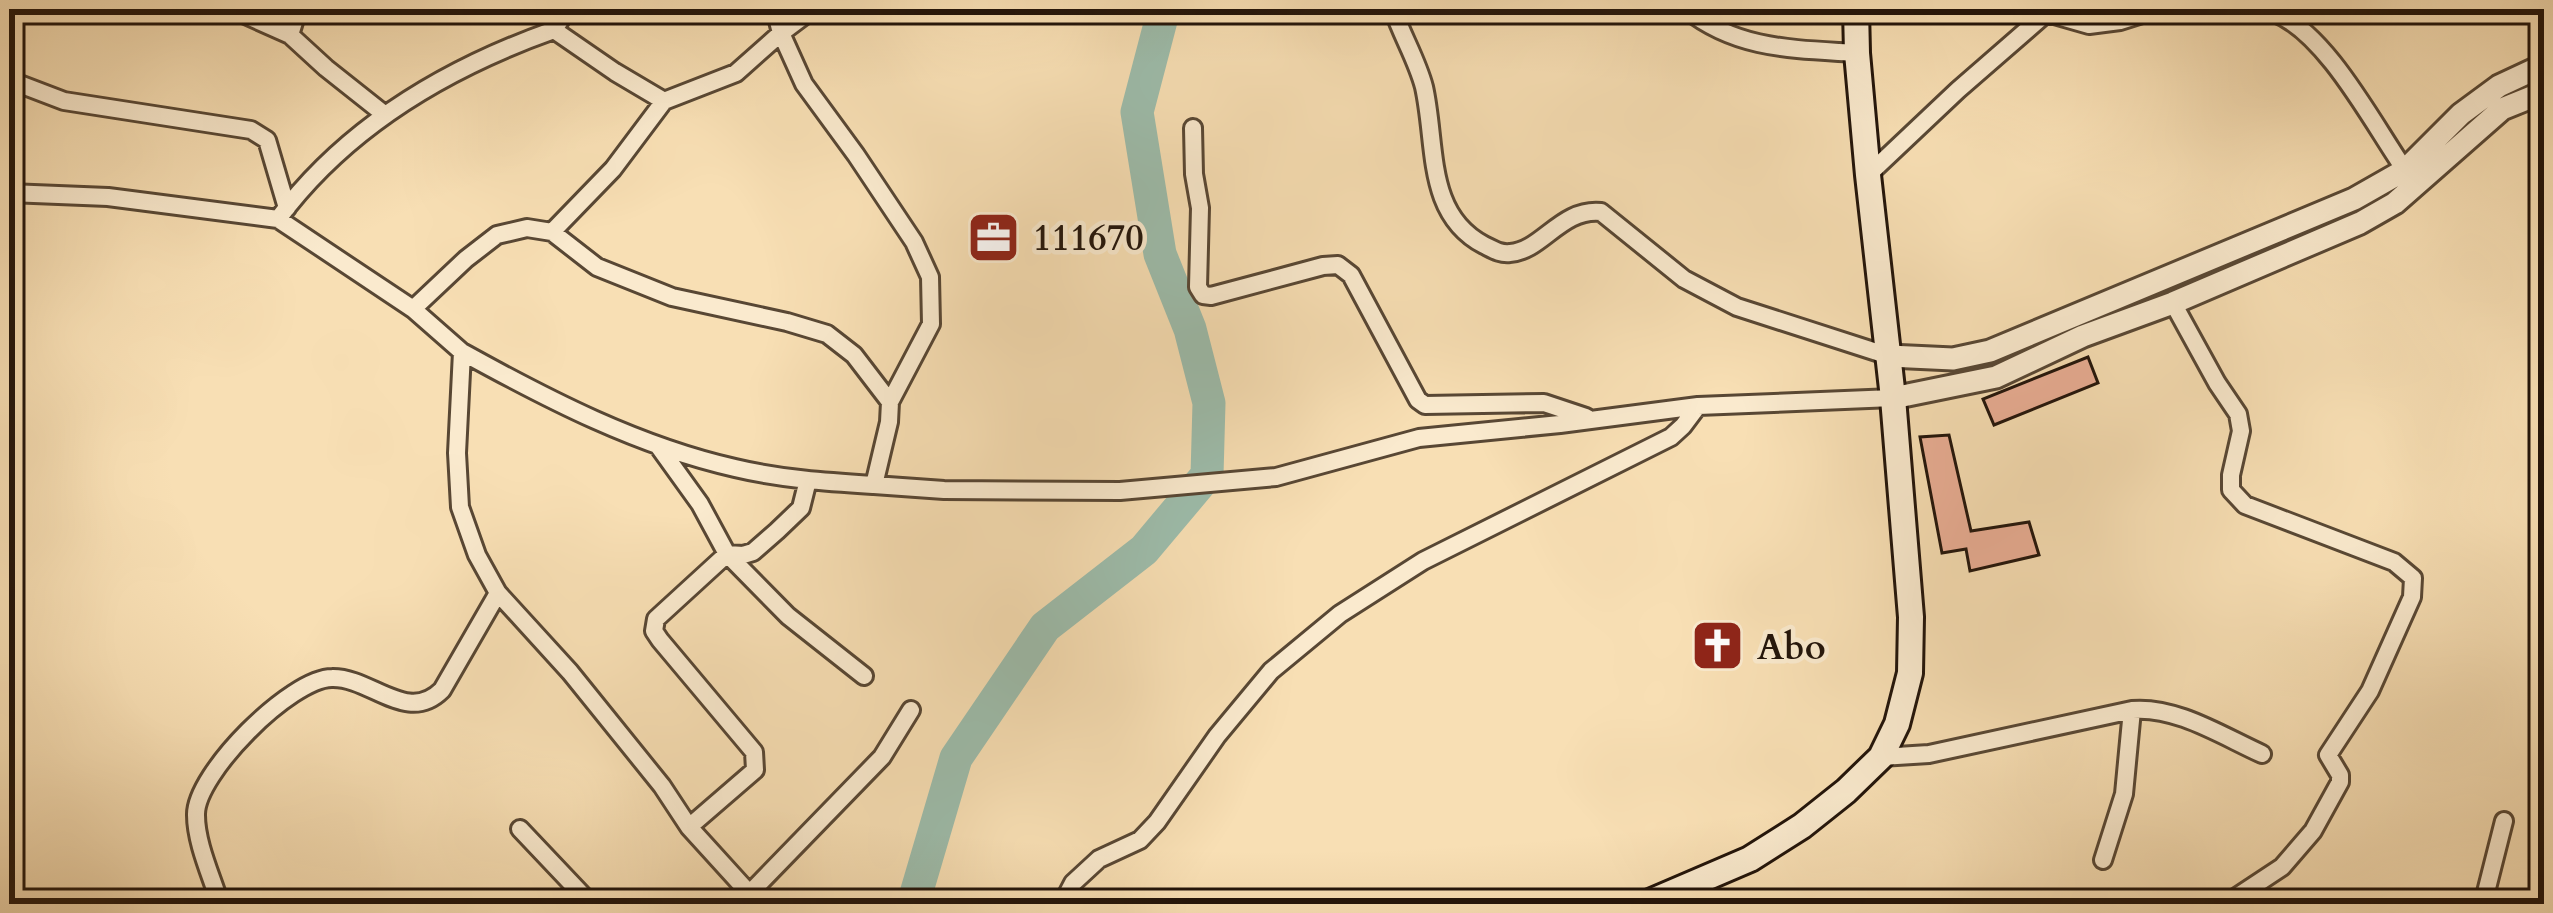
<svg xmlns="http://www.w3.org/2000/svg" width="2553" height="913" font-family="Cardo,serif">
<rect width="100%" height="100%" fill="#f8dfb4"/>
<filter id="stains"><feTurbulence type="fractalNoise" baseFrequency=".00167" numOctaves="4"/><feColorMatrix values="0 0 0 0 .2 0 0 0 0 .09 0 0 0 0 .02 0 0 0 .5 -.17"/></filter>
<radialGradient id="worn" r=".72"><stop offset=".6" stop-color="#630" stop-opacity="0"/><stop offset="1" stop-color="#630" stop-opacity=".3"/></radialGradient>
<g fill="none" stroke-linecap="round" stroke-linejoin="round">
<!-- river -->
<path stroke="#9dbdac" stroke-width="33" d="M913 904 956 758 1045 627 1144 550 1207 475 1209 403 1190 329 1160 254 1137 112 1164 9"/>
</g>
<!-- building -->
<path fill="#eaae95" stroke="#22140a" stroke-width="3" d="M2088 357 2098 383 1994 425 1983 399Z
M1949 435 1971 531 2029 522 2039 555 1970 571 1966 549 1942 553 1920 437Z"/>
<g fill="none" stroke-linecap="round" stroke-linejoin="round">
<defs>
<path id="minor" d="M232 9 290 35 326 68 384 114
M1393 9C1402 36 1417 60 1424 87 1437 145 1425 214 1484 245 1494 250 1500 254 1510 253 1542 251 1561 208 1601 212L1684 279 1737 307 1889 356
M1686 9C1737 50 1794 49 1857 53
M2229 9C2245 12 2260 7 2275 13 2327 34 2373 124 2405 170
M2047 13 2089 25 2120 21 2158 9
M554 30 567 9
M290 35 298 9
M9 80 64 101 251 130 267 140 287 208
M1193 128 1194 174 1200 208 1198 287 1203 295 1211 296 1323 266 1338 265 1351 275 1418 400 1425 405 1544 403 1586 417
M1868 175 1958 90 2051 9
M9 193 108 197 278 219 413 309 462 352 457 453 460 507 477 555 498 593 570 672 662 786 689 827 759 904
M278 219C347 126 447 68 554 30L615 72 664 101
M552 232 613 169 664 101 736 73 781 33 813 9
M2173 303 2217 383 2238 414 2241 431 2231 475V490L2245 505 2394 562 2413 578 2412 597 2370 691 2328 755 2340 775V782L2313 831 2282 867 2226 904
M413 309 466 259 497 235 527 228 552 232 597 267 672 297 787 322 827 334 854 355 890 402
M462 352C549 400 638 446 735 468 781 479 828 482 874 485L889 422 890 402 931 324 930 277 914 242 856 155 804 84 781 33 775 9
M659 447 700 504 727 554 788 616 864 676
M874 485 944 490 1120 491 1276 477 1419 438 1560 424 1698 406
M2132 710C2176 706 2222 736 2262 754
M1881 757 1929 754 2132 710 2124 794 2103 860
M689 827 755 770 754 752 660 640 654 631 656 619 727 554 743 555 753 552 777 531 801 508 808 480
M520 829 591 904
M749 894 882 757 911 710
M220 904C212 877 196 844 196 815 195 774 291 678 332 678 371 677 407 725 442 690L498 593
M1062 904 1073 883 1099 859 1140 840 1157 822 1217 736 1271 671 1340 614 1423 561 1671 437 1683 426 1698 406 1893 398
M2483 904 2504 821"/>
<path id="tertiary" d="M1889 356 1953 359 1990 351 2354 199 2405 170 2461 114 2499 86 2544 65
M1893 398 1996 377 2083 336 2173 303 2360 223 2395 203 2502 109 2544 92"/>
<path id="secondary" d="M1645 904 1750 859 1802 826 1846 791 1881 757 1897 724 1910 673 1911 617 1893 398 1868 175 1857 53 1856 9"/>
</defs>
<!-- minor casing -->
<use href="#minor" stroke="#584734" stroke-width="22"/>
<!-- tertiary casing -->
<use href="#tertiary" stroke="#584734" stroke-width="27"/>
<!-- secondary casing -->
<use href="#secondary" stroke="#22140a" stroke-width="30"/>
<!-- minor -->
<use href="#minor" stroke="#faeace" stroke-width="16"/>
<!-- tertiary -->
<use href="#tertiary" stroke="#faeace" stroke-width="21"/>
<!-- secondary -->
<use href="#secondary" stroke="#faeace" stroke-width="24"/>
</g>
<!-- icons -->
<defs>
<symbol id="office-square" viewBox="-11 -11 22 22"><rect x="-9" y="-9" width="18" height="18" rx="4" fill="#8f2418" stroke="#faeace"/><path d="M-6-3h4V-5.5h4V-3h4V5H-6ZM-1-4.5V-3h2v-1.5ZM-6 0V1H6V0Z" fill="#fff"/></symbol>
<symbol id="church-square" viewBox="-11 -11 22 22"><rect x="-9" y="-9" width="18" height="18" rx="4" fill="#8f2418" stroke="#faeace"/><path d="M-1.2-6h2.4v3.5h3.3v2.4h-3.3V6h-2.4V-.1h-3.3v-2.4h3.3Z" fill="#fff"/></symbol>
</defs>
<g fill-rule="evenodd">
<use href="#office-square" x="964" y="208" width="59" height="59"/>
<use href="#church-square" x="1688" y="616" width="59" height="59"/>
</g>
<g text-anchor="middle" stroke-width="9" stroke-linejoin="round" paint-order="stroke">
<!-- poi labels -->
<g font-size="36" font-weight="bold" fill="#22140a" stroke="#faeace" text-anchor="start">
<text x="1033" y="250">111670</text>
<text x="1757" y="659">Abo</text>
</g>
</g>
<!-- margin -->
<rect width="2553" height="913" fill="none" stroke="#f8dfb4" stroke-width="48"/>
<rect x="12" y="12" width="2529" height="889" fill="none" stroke="#22140a" stroke-width="6"/>
<rect x="24" y="24" width="2505" height="865" fill="none" stroke="#22140a" stroke-width="3"/>
<rect width="100%" height="100%" filter="url(#stains)"/>
<rect width="100%" height="100%" fill="url(#worn)"/>
</svg>
